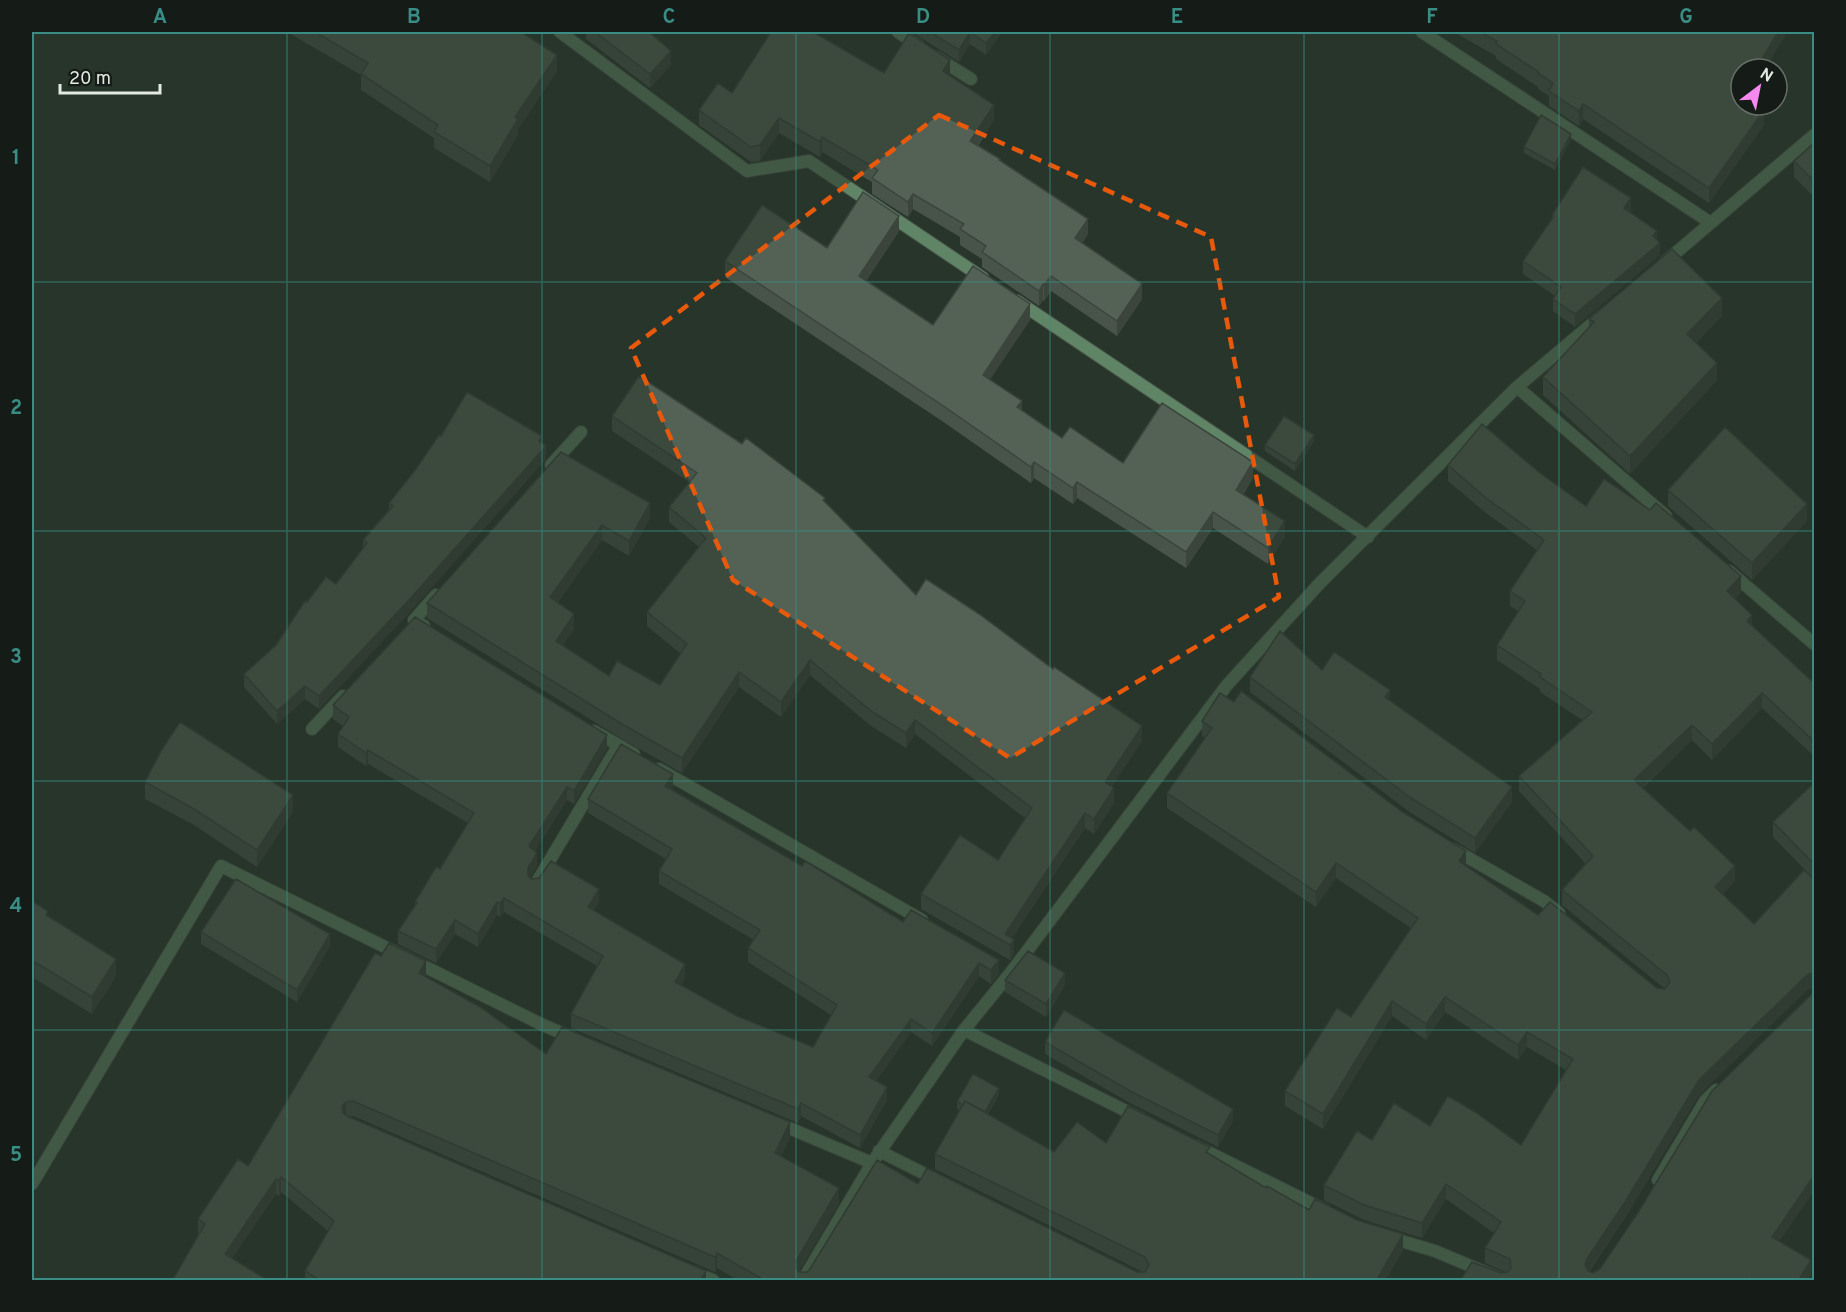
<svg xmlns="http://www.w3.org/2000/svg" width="1846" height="1312" font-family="Overpass,sans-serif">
<rect width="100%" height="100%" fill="#28352a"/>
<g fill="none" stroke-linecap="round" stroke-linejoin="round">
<defs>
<path id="minor" d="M560 32 747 171 809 161 983 278
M898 32 919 46
M1422 32 1711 223
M936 57 971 79
M1665 262 1814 135
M1017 301 1368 537
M1517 387 1601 316
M551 465 581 432
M1729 571 1814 644
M424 626 414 620 436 595
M312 729 343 696
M594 731 634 754
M659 769 922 920
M1453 849 1544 901 1559 913
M535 885 618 746
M964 1030 1140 1118
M777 1123 872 1163 964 1030 1012 971 1227 685 1320 583 1517 387 1666 516
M1196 1146 1325 1210
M879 1151 937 1180
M1658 1180 1705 1101 1716 1090
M32 1184 221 866 543 1025 573 1038
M1388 1237 1435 1251 1504 1280
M693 1272 713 1280
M803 1280 872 1163"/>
</defs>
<!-- minor casing -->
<use href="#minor" stroke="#465248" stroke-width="14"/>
<!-- minor -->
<use href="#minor" stroke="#608466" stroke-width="12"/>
</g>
<!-- wall -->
<path fill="#48544a" d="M287 32H521L557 71 518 129V135L490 182 434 148V138L361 90V75Z
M586 32H649L671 65 650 88 586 39Z
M912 32H1002L986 55 970 44 959 62Z
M1454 32H1787L1765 69 1741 105 1764 125 1709 203 1583 119 1579 126 1549 106V96L1538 89V87L1496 59V56Z
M884 73 950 76 994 120 978 146 1000 161 1088 234 1082 243 1142 299 1117 336 1051 291 1044 301 1043 300 1039 306 982 267V259L960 245V237L913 209 908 217 872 194V182L822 152 820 157 779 133 760 161 751 162 699 125V110L732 93Z
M1571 140 1555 170 1524 153V147Z
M1815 142V198L1794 177V161Z
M1631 211 1630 212 1657 240 1660 255 1575 327 1553 311V299L1555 296 1523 274V261L1552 219V215Z
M899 231 866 281 933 325 1030 320 990 379 1022 410 1062 438 1123 463 1253 478 1243 495 1285 537 1268 564 1213 528 1186 568 1077 498 1073 504 1034 478 1031 483 942 421 725 277V261L827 248Z
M1722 316 1696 343 1717 380 1630 474 1543 395V377L1589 328V319Z
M612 416 825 502 916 595 1142 741 1112 786 1114 803 1094 834 1085 828 1012 938 1014 954 1010 960 921 909V894L998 860 1025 818 915 734 906 748 871 726 810 675 781 717 739 687 682 773 622 739 427 618V603L561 452 650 518 629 556 602 540 558 602 574 629 563 645 609 676 660 685 681 654 647 626V612L699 547 669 522V507L689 482 612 431Z
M441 436 542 443 546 459 408 614 319 709 305 699 277 724 244 687V674L276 645 307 602 336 584 363 548V540L389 509V503Z
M1314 441 1295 471 1265 451V445Z
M1448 465 1540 473 1586 506 1741 592 1735 599 1752 626 1815 684V757L1762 708 1712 760 1692 740 1643 788 1735 881 1723 894 1754 924 1813 878 1773 837V822L1815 782V988L1808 989 1699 1095 1625 1218 1589 1272 1593 1273 1600 1269 1815 991V1189L1779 1241 1811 1275 1807 1281H1460L1505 1272 1485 1263V1248L1494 1233 1446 1199 1422 1238 1364 1220 1324 1200V1185L1372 1140 1430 1126 1521 1145 1566 1070 1527 1047 1518 1060 1445 1012 1426 1040 1392 1016 1323 1129 1285 1106V1091L1351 1017 1411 928 1336 878 1316 907 1167 808V793L1205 738 1202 736V721L1466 866 1538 915 1657 988 1665 989 1562 905V890L1586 864 1519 791V776L1582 720 1540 692V689L1497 660V645L1518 611 1510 606V591L1537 550 1486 513 1448 481Z
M1668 490 1807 521 1752 580 1668 506Z
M1250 677 1390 700 1512 802 1475 853 1411 813 1250 692Z
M333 705 607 749 574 804 567 800 535 851 537 866 530 877 531 879 599 902 593 911 685 977 681 985 737 1016 813 1047 831 1015 748 962V948L754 940 659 884V871L666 859 588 813V799L673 787 672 789 802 866 903 922 999 973 991 984 979 976 932 1046 911 1032 876 1081 887 1100 860 1148 801 1116 798 1123 571 1028V1014L597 966 504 912 500 917 497 915 478 947 455 934 436 963 398 944V931L415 905V902L440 869 468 823 368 764 366 766 338 747V734L343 726 333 719Z
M145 782 293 812 257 867 194 825 145 799Z
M32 901 48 917 116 976 92 1014 35 979Z
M201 932 330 946 297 1002 201 944Z
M426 977 546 1054 790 1138 781 1156 839 1203 799 1271V1272H807L918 1184 1137 1272H1143L935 1169V1154L960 1110 957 1109V1102L999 1095 988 1114 1054 1152 1106 1143 1210 1154 1266 1188 1309 1210 1403 1250 1385 1281H739L717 1268 715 1272 353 1116 348 1117 706 1281H305V1271L328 1231 281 1192 279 1196 276 1194 232 1258 172 1281 199 1235H198V1219Z
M1005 980 1065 985 1046 1017 1005 992Z
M1045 1042 1233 1121 1218 1147 1130 1103 1045 1054Z"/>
<!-- shaded-wall -->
<path fill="#3b453c" d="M970 32V44L959 62V50Z
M995 32H1002L986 55V43Z
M1778 32H1787L1765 69H1756Z
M671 51V65L650 88V74Z
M557 55V71L518 129V135L490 182V166L515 117Z
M950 60V75L943 71Z
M1583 104V119L1579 126V111Z
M994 105V120L970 157V141Z
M1764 110V125L1709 203V188Z
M779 118V133L760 161V145Z
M1571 134V140L1555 170V164Z
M822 137V152L820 157V142Z
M913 194V209L908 217V202Z
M1631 198V211L1624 221V208Z
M899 216V231L859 292V276Z
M1088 219V234L1075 254V238Z
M1657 231V243H1660V255L1575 327V314L1653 236Z
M1051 276V291L1044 301V285Z
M1043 284V300L1039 306V291Z
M1142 284V299L1117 336V321Z
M1722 298V316L1687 352V334Z
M1030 304V320L983 390V375Z
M1717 363V380L1630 474V456Z
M1022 401V417L1017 407Z
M1314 435V441L1295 471V464Z
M542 436V450L546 446V459L408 614 319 709V696L539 441Z
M1034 462V478L1031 483V467Z
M1253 462V478L1236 506V490Z
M1077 482V498L1073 504V488Z
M650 503V518L629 556V541Z
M1807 504V521L1752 580V563Z
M1213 512V528L1186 568V552Z
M1285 521V537L1268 564V548Z
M602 525V540L550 612V597Z
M1741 576V592L1727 607V591Z
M574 614V629L556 656V641Z
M1752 615V630L1747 621Z
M810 660V675L781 717V702Z
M739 672V687L682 773V758Z
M305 686V699L277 724V711Z
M1390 690V705L1385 697Z
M1762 693V708L1712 760V744Z
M915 720V734L906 748V733Z
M1692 725V740L1634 795V780Z
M1142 726V741L1105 797V782Z
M607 735V749L574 804V791Z
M368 750V764L366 766V753Z
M673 774V787L665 799V786Z
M567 787V800L529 860V846Z
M1512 787V802L1475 853V838Z
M1114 788V803L1094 834V819Z
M293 795V812L257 867V850Z
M1085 813V828L1008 944 1005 934Z
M1466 851V867L1459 861Z
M537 853V866L528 881V868Z
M1336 863V878L1316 907V892Z
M1735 866V881L1715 902V887Z
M599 889V902L588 921V907Z
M504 898V912L500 917V904Z
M497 902V915L478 947V934Z
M455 920V934L436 963V949Z
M330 934V946L297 1002V990Z
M1014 940V954L1010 960V945Z
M116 959V976L92 1014V997Z
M999 960V973L991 984V970Z
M426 961V977L419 973Z
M35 962V979L32 985V968Z
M979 963V976L932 1046V1033Z
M685 964V977L675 995V982Z
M1065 973V985L1046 1017V1004Z
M1815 973V988L1808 989 1699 1095 1625 1218 1586 1275 1585 1265 1586 1260 1699 1080 1808 974Z
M1445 997V1012L1426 1040V1024Z
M1392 1001V1016L1323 1129V1114Z
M911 1019V1032L869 1090V1077Z
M1527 1032V1047L1518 1060V1045Z
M887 1087V1100L860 1148V1135Z
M999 1088V1095L982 1123V1117Z
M346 1102V1117L342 1121V1106Z
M801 1103V1116L798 1123V1109Z
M1233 1109V1121L1218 1147V1135Z
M790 1122V1138L775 1168V1153Z
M1815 1174V1189L1772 1252V1237Z
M281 1177V1192L279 1196V1181Z
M276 1179V1194L225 1269V1254Z
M1446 1184V1199L1422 1238V1223Z
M839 1188V1203L796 1276V1261Z
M1403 1234V1250L1385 1281H1376Z
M717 1253V1268L715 1272V1257Z
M1811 1260V1275L1807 1281H1798Z
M706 1271V1281H700Z"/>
<!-- building -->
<path fill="#546256" stroke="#3b453c" stroke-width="1.5" d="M315 32H521L557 55 515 117 518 119 490 166 434 132 438 125 361 74 368 63Z
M595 32H649L671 51 650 74Z
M771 32H813L884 73 909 33 950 60 943 71 994 105 970 141 1000 159 999 160 1088 219 1075 238 1142 284 1117 321 1051 276 1044 285 1043 284 1039 291 982 252 986 246 960 229 964 224 913 194 908 202 872 178 878 170 822 137 820 142 779 118 760 145 751 147 699 110 718 83 732 93Z
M930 32H995L986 43 970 32 959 50Z
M1480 32H1778L1756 69H1741V105H1758L1764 110 1709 188 1583 104 1579 111 1549 91 1553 83 1538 73 1539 72 1496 44 1497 41Z
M1541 115 1571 134 1555 164 1524 147Z
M1815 142V182L1794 161Z
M1583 167 1631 198 1624 208 1657 231 1653 236 1660 243 1575 314 1553 299 1561 287 1523 261 1554 216 1552 215Z
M863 192 899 216 859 276 933 325 973 266 1030 304 983 375 1022 401 1017 407 1062 438 1070 427 1123 463 1162 403 1253 462 1236 490 1285 521 1268 548 1213 512 1186 552 1077 482 1073 488 1034 462 1031 467 942 405 725 261 762 205 827 248Z
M1672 249 1722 298 1687 334 1717 363 1630 456 1543 377 1594 322 1589 319Z
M639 376 742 444 746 438 825 498 823 500 916 595 926 579 979 614 1053 669 1054 667 1142 726 1105 782 1114 788 1094 819 1085 813 1005 934 1014 940 1010 945 921 894 960 835 998 860 1032 808 915 720 906 733 871 711 810 660 781 702 739 672 682 758 622 724 427 603 561 452 650 503 629 541 602 525 550 597 574 614 556 641 609 676 617 661 660 685 687 644 647 612 706 538 669 507 697 473 612 416Z
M467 392 542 436 539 441 546 446 408 601 319 696 305 686 277 711 244 674 276 645 305 601 307 602 326 577 336 584 367 543 363 540 393 506 389 503 416 469 439 435 441 436Z
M1284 416 1314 435 1295 464 1265 445Z
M1482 424 1540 473 1586 506 1604 479 1650 510 1656 503 1741 576 1727 591 1752 615 1747 621 1815 684V742L1762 693 1712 744 1692 725 1634 780 1690 831 1694 827 1735 866 1715 887 1754 924 1804 870 1815 880V973L1808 974 1699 1080 1625 1202 1586 1260 1585 1265 1588 1271 1593 1273 1600 1269 1639 1211 1712 1091 1815 991V1174L1772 1237 1811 1260 1798 1281H1751L1747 1278 1745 1281H1460L1472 1262 1501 1273 1508 1272 1511 1268 1510 1259 1485 1248 1501 1222 1446 1184 1422 1223 1364 1205 1324 1185 1357 1131 1372 1140 1394 1103 1430 1126 1448 1096 1475 1112 1521 1145 1573 1059 1527 1032 1518 1045 1445 997 1426 1024 1392 1001 1323 1114 1285 1091 1337 1008 1351 1017 1418 918 1336 863 1316 892 1167 793 1212 728 1202 721 1218 696 1220 693 1234 702 1241 691 1401 811 1466 851 1459 861 1538 915 1550 902 1657 988 1665 989 1670 982 1667 975 1562 890 1593 856 1519 776 1592 712 1540 677 1541 674 1497 645 1525 601 1510 591 1544 540 1486 498 1448 465Z
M1725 427 1807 504 1752 563 1668 490Z
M415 617 607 735 574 791 567 787 529 846 537 853 528 868V875L531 879 539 878 551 861 599 889 588 907 685 964 675 982 737 1016 813 1047 837 1005 748 948 760 930 659 871 672 849 588 799 621 744 673 774 665 786 802 866 805 861 903 922 911 910 999 960 991 970 979 963 932 1033 911 1019 869 1077 887 1087 860 1135 801 1103 798 1109 571 1014 603 956 504 898 500 904 497 902 478 934 455 920 436 949 398 931 417 903 415 902 436 867 440 869 474 813 368 750 366 753 338 734 349 717 333 705Z
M1280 631 1322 670 1334 652 1390 690 1385 697 1512 787 1475 838 1411 798 1250 677Z
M180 722 293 795 257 850 194 809 145 782 161 751Z
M1815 782V864H1814L1773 822Z
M236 879 330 934 297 990 201 932Z
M32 901 48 911 46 915 116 959 92 997 35 962 32 968Z
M389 943 426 961 419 973 480 1007 546 1054 562 1027 790 1122 775 1153 839 1188 796 1261V1268L799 1272H807L810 1269 877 1160 918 1184 927 1168 1137 1272H1145L1149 1265 1145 1257 935 1154 965 1101 1054 1152 1077 1122 1106 1143 1128 1106 1210 1147 1206 1152 1266 1188 1267 1186 1309 1210 1315 1199 1357 1220 1403 1234 1376 1281H766L717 1253 715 1257 353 1101 346 1102 342 1106 343 1113 347 1116 706 1271 700 1281H321L305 1271 334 1221 281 1177 279 1181 276 1179 225 1254 269 1281H172L205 1224 198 1219 238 1159 248 1166 375 953 381 956Z
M1028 951 1065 973 1046 1004 1005 980Z
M1064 1010 1233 1109 1218 1135 1130 1091 1045 1042Z
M973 1074 999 1088 985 1112 965 1101 963 1105 957 1102Z"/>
<!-- marked area -->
<path d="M0 0H1846V1312H0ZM939 115 1211 237 1279 597 1010 758 733 580 631 348Z" fill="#28352a" fill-opacity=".55" fill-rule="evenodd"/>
<path fill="none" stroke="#e8590c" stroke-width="4.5" stroke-dasharray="12 8" stroke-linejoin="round" d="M939 115 1211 237 1279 597 1010 758 733 580 631 348Z"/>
<!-- grid -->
<path fill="none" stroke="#398d85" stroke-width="1.5" stroke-opacity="0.55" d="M287 32V1280M542 32V1280M796 32V1280M1050 32V1280M1304 32V1280M1559 32V1280M32 282H1814M32 531H1814M32 781H1814M32 1030H1814"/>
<!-- border -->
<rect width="1846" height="1312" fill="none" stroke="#151b16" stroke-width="66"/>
<!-- north arrow -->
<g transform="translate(1759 87) rotate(32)"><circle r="28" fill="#151b16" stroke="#676e68" stroke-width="1.5"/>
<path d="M0-4.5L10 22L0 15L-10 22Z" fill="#f589ee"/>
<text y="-9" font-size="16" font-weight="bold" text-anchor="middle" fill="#e2eae3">N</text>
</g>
<!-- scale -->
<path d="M60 84v9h100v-9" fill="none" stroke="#e2eae3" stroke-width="3"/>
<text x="69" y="84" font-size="18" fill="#e2eae3" stroke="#151b16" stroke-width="4.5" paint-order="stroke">20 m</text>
<rect x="33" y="33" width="1780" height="1246" fill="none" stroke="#398d85" stroke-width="2"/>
<g font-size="20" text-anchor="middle" font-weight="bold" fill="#398d85">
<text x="160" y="23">A</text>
<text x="414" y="23">B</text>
<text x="669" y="23">C</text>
<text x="923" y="23">D</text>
<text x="1177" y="23">E</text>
<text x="1432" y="23">F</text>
<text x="1686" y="23">G</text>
<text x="16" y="164">1</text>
<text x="16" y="414">2</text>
<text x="16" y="663">3</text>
<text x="16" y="912">4</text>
<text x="16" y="1161">5</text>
</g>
</svg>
